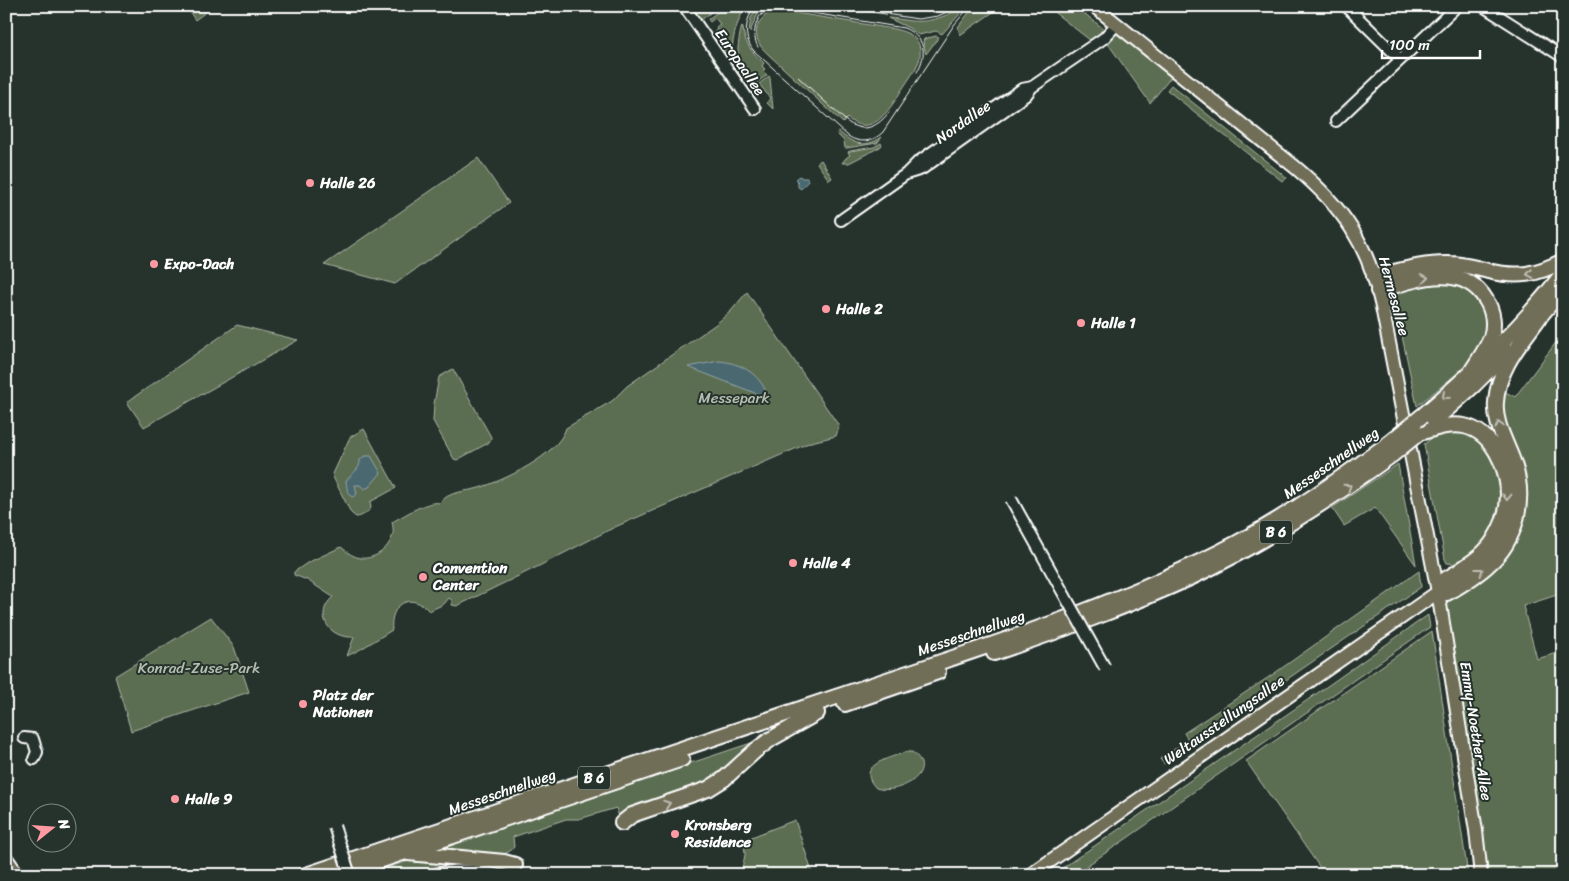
<svg xmlns="http://www.w3.org/2000/svg" width="1569" height="881" font-family="Sriracha,sans-serif">
<rect width="100%" height="100%" fill="#26332d"/>
<filter id="ink" filterUnits="userSpaceOnUse"><feTurbulence type="fractalNoise" baseFrequency=".02" numOctaves="2"/><feDisplacementMap in="SourceGraphic" scale="10" xChannelSelector="R" yChannelSelector="G"/><feConvolveMatrix kernelMatrix="1 2 1 2 8 2 1 2 1" color-interpolation-filters="sRGB"/></filter>
<g filter="url(#ink)">
<!-- green -->
<path fill="#5c6e51" stroke="#aeb6a8" d="M186 6H214L195 20Z
M684 6H719L696 24Z
M726 6H746C735 25 731 42 732 63L718 44 728 38 722 29 716 34 720 40 717 42 713 34 717 29 716 27 720 24 715 18 710 22 708 19Z
M758 6H763L756 18 750 32 749 31 751 18Z
M892 6H942C925 11 910 12 892 9Z
M964 6H967L942 34 936 31 919 35 909 28 888 18C895 18 903 20 911 21 931 23 947 16 964 6Z
M974 6H1002L960 35 958 27Z
M1046 6H1075L1109 33 1117 24 1176 71 1150 103 1104 38 1095 44Z
M778 10 894 29C913 33 924 41 919 61 915 71 909 79 903 88 891 107 873 140 847 118L843 123 769 55C766 52 761 48 759 43 751 28 763 12 778 10Z
M742 26 743 27C744 44 752 52 764 63L762 66 765 69 763 71 767 75 756 83 739 76C737 59 737 43 742 26Z
M936 36 939 37 926 54 923 42 924 39Z
M769 76 770 78 773 109 767 103 770 98 759 84Z
M1171 85 1287 178 1282 181 1167 90Z
M838 131C853 144 864 149 882 137L877 143 847 148H845L844 141 837 134Z
M881 143 882 145 880 147 849 163H842L846 158 850 155 848 152 850 151 874 147Z
M478 158 509 203 395 284 324 265Z
M821 160 832 178 829 180 817 163Z
M1434 282 1460 283 1480 296 1490 327 1479 353 1454 376 1417 406 1394 299 1397 294 1401 290Z
M747 292 839 426 836 436 811 442 615 527 539 566 457 606 452 605V600L449 598 444 604 429 611C411 591 389 604 392 630L361 649 347 656 354 637C329 639 313 614 333 597L307 580 294 575V572L307 563 341 547C345 550 349 554 354 556 369 563 387 552 392 537 394 532 393 527 392 522 404 516 427 500 440 503 448 491 466 492 479 488 505 480 558 455 566 428L612 401 627 386 716 324 731 311Z
M237 325 298 340 144 427 127 402Z
M1563 333V593L1523 606 1537 659 1563 651V875H1481L1438 592 1502 550 1501 433 1498 388 1515 397Z
M453 369 491 437 490 442 457 460 454 459 433 421 434 404 439 377Z
M364 429 396 488 370 502 371 508C368 512 362 517 356 517L351 513 333 477V474L350 437Z
M1461 430C1466 433 1473 435 1478 438 1482 441 1485 447 1488 451 1506 477 1503 521 1481 545 1474 553 1465 558 1457 564L1447 563 1445 559 1424 444 1440 432Z
M1398 464 1416 565 1375 508 1344 526 1332 508Z
M1419 571 1421 587 1164 764 1160 759 1188 740 1184 733 1272 675Z
M1428 615 1430 627 1126 839 1073 875H1052L1299 706Z
M211 617 234 647 249 692 131 731 115 676Z
M1432 631 1468 875H1325L1246 761Z
M763 739 724 776 620 820 616 808 579 819H566L513 837 514 847C503 864 454 853 436 851L437 848Z
M906 752H912C940 771 899 796 876 788 854 765 890 758 906 752Z
M795 820 813 875H733L742 869 745 855 744 840Z
M415 859H449L513 871 517 874 503 869 454 863 441 864 423 875H364Z"/>
<!-- water -->
<path fill="#4a6770" stroke="#92a4a9" d="M799 176 803 178H807L808 181 801 189 798 187V182L795 179Z
M719 361C742 363 762 375 768 398L688 367Z
M365 456H371L381 473 369 487 364 489 360 485H355L357 494 353 497C347 496 347 487 346 481 351 474 361 469 360 460Z"/>
<g fill="none" stroke-linecap="round" stroke-linejoin="round">
<defs>
<path id="minor" d="M684 6 755 109
M1346 6 1400 59
M1483 6 1563 57
M1336 121 1457 6
M906 174 922 169 1026 95 1032 87 1104 38 1117 24
M841 220 906 174 918 162 1022 89 1032 87
M24 738 33 739 37 752 34 759
M434 875C450 868 481 870 498 875"/>
<path id="major" d="M1094 6 1295 167C1344 208 1368 244 1382 307L1438 592 1476 831 1481 875
M6 858 18 875
M1030 875 1438 592"/>
<path id="highway" d="M1374 277C1399 271 1425 263 1450 264 1463 264 1476 268 1488 271 1518 278 1536 275 1563 261
M1378 291C1413 280 1463 260 1486 300 1493 311 1495 325 1491 337 1486 351 1475 364 1468 377
M1536 321 1563 289
M1422 416C1473 372 1522 327 1563 273
M1425 429 1474 385 1508 351
M1419 433C1434 429 1448 423 1464 426 1493 432 1508 468 1508 495 1508 510 1503 525 1495 538 1486 554 1471 563 1456 573 1453 575 1449 577 1446 579 1443 582 1440 588 1438 592L1447 593C1461 585 1476 576 1488 565 1517 540 1526 499 1514 464 1507 443 1494 424 1496 402 1498 367 1522 342 1541 315
M994 653C1061 630 1127 607 1192 577 1263 543 1328 501 1392 455
M845 704 938 672
M622 823 632 815 708 789 724 779 756 750 771 739 817 713
M408 853 504 862 515 865
M306 875C483 815 660 757 836 697 971 651 1111 610 1237 543 1291 514 1340 479 1389 443
M337 875 682 759"/>
</defs>
<!-- minor casing -->
<use href="#minor" stroke="#fff" stroke-width="14"/>
<!-- major casing -->
<use href="#major" stroke="#fff" stroke-width="16"/>
<!-- highway casing -->
<use href="#highway" stroke="#fff" stroke-width="18"/>
<!-- minor -->
<use href="#minor" stroke="#26332d" stroke-width="10"/>
<!-- major -->
<use href="#major" stroke="#716e59" stroke-width="12"/>
<!-- highway -->
<use href="#highway" stroke="#716e59" stroke-width="14"/>
<!-- tram -->
<path stroke="#fff" stroke-width="1" d="M755 6C745 20 743 36 753 50L848 136C860 144 873 142 883 132L954 25 970 6
M834 6 918 19 938 16 960 6
M761 15 771 9 782 8 904 28C925 37 928 53 917 72
M758 47C750 32 757 18 767 6
M798 77 845 120C863 135 878 127 890 111"/>
<defs>
<path id="minor-bridge" d="M1011 499 1105 668
M334 826 350 875"/>
<path id="highway-bridge" d="M1389 443 1422 416
M1392 455 1419 433"/>
</defs>
<!-- minor-bridge casing -->
<use href="#minor-bridge" stroke="#fff" stroke-width="14" stroke-linecap="butt"/>
<!-- highway-bridge casing -->
<use href="#highway-bridge" stroke="#fff" stroke-width="18" stroke-linecap="butt"/>
<!-- minor-bridge -->
<use href="#minor-bridge" stroke="#26332d" stroke-width="10"/>
<!-- highway-bridge -->
<use href="#highway-bridge" stroke="#716e59" stroke-width="14"/>
</g>
<!-- one-way arrows -->
<defs><path id="oneway-chevron" d="M-2-3.5L2.5 0L-2 3.5" fill="none" stroke-width="1.6" stroke-linecap="round" stroke-linejoin="round" transform="scale(1.25)"/></defs>
<g stroke="#bfbeb4">
<use href="#oneway-chevron" transform="translate(1530 274) rotate(170)"/>
<use href="#oneway-chevron" transform="translate(1425 278) rotate(-10)"/>
<use href="#oneway-chevron" transform="translate(1445 396) rotate(139)"/>
<use href="#oneway-chevron" transform="translate(1499 425) rotate(-105)"/>
<use href="#oneway-chevron" transform="translate(1348 487) rotate(-34)"/>
<use href="#oneway-chevron" transform="translate(1507 497) rotate(92)"/>
<use href="#oneway-chevron" transform="translate(1480 571) rotate(-37)"/>
<use href="#oneway-chevron" transform="translate(667 804) rotate(-19)"/>
</g>
</g>
<!-- markers -->
<g fill="#ff9aa2" stroke="#26332d" stroke-width="2">
<circle cx="310" cy="183" r="5"/>
<circle cx="154" cy="264" r="5"/>
<circle cx="826" cy="309" r="5"/>
<circle cx="1081" cy="323" r="5"/>
<circle cx="793" cy="563" r="5"/>
<circle cx="423" cy="577" r="5"/>
<circle cx="303" cy="704" r="5"/>
<circle cx="175" cy="799" r="5"/>
<circle cx="675" cy="834" r="5"/>
</g>
<g text-anchor="middle" stroke-width="4" stroke-linejoin="round" paint-order="stroke">
<!-- shield labels -->
<g fill="#26332d" stroke="#bec2c0" stroke-width="1">
<rect x="1260" y="520.5" width="32" height="23" rx="4"/>
<rect x="578" y="766.5" width="32" height="23" rx="4"/>
</g>
<g font-size="14" font-weight="bold" fill="#fff">
<text x="1276" y="537">B 6</text>
<text x="594" y="783">B 6</text>
</g>
<!-- street labels -->
<g font-size="15" fill="#fff" stroke="#26332d">
<text transform="translate(740 62) rotate(56)" y="5">Europaallee</text>
<text transform="translate(963 122) rotate(-35)" y="5">Nordallee</text>
<text transform="translate(1394 296) rotate(75)" y="5">Hermesallee</text>
<text transform="translate(1331 463) rotate(-35)" y="5">Messeschnellweg</text>
<text transform="translate(971 633) rotate(-19)" y="5">Messeschnellweg</text>
<text transform="translate(1224 720) rotate(-35)" y="5">Weltausstellungsallee</text>
<text transform="translate(1476 731) rotate(81)" y="5">Emmy-Noether-Allee</text>
<text transform="translate(502 792) rotate(-19)" y="5">Messeschnellweg</text>
</g>
<!-- poi labels -->
<g font-size="15" font-weight="bold" fill="#fff" stroke="#26332d" text-anchor="start">
<text x="320" y="188">Halle 26</text>
<text x="164" y="269">Expo-Dach</text>
<text x="836" y="314">Halle 2</text>
<text x="1091" y="328">Halle 1</text>
<text x="803" y="568">Halle 4</text>
<text x="433" y="573">Convention<tspan x="433" dy="17">Center</tspan></text>
<text x="313" y="700">Platz der<tspan x="313" dy="17">Nationen</tspan></text>
<text x="185" y="804">Halle 9</text>
<text x="685" y="830">Kronsberg<tspan x="685" dy="17">Residence</tspan></text>
</g>
<!-- park labels -->
<g font-size="15" fill="#b6beb1" stroke="#26332d">
<text x="734" y="403">Messepark</text>
<text x="199" y="673">Konrad-Zuse-Park</text>
</g>
</g>
<!-- margin -->
<rect width="1569" height="881" fill="none" stroke="#26332d" stroke-width="25"/>
<rect x="12" y="12" width="1544" height="856" fill="none" stroke="#fff" stroke-width="2" filter="url(#ink)"/>
<!-- north arrow -->
<g transform="translate(52 828) rotate(73)"><circle r="24" fill="#26332d" stroke="#7d8581"/>
<path d="M0-4L9 19L0 12L-9 19Z" fill="#ff9aa2"/>
<text y="-8" font-size="14" font-weight="bold" text-anchor="middle" fill="#ffffff">N</text>
</g>
<!-- scale -->
<path d="M1382 50v8h98v-8" fill="none" stroke="#ffffff" stroke-width="2.5"/>
<text x="1389" y="50" font-size="15" fill="#ffffff" stroke="#26332d" stroke-width="4" paint-order="stroke">100 m</text>
</svg>
